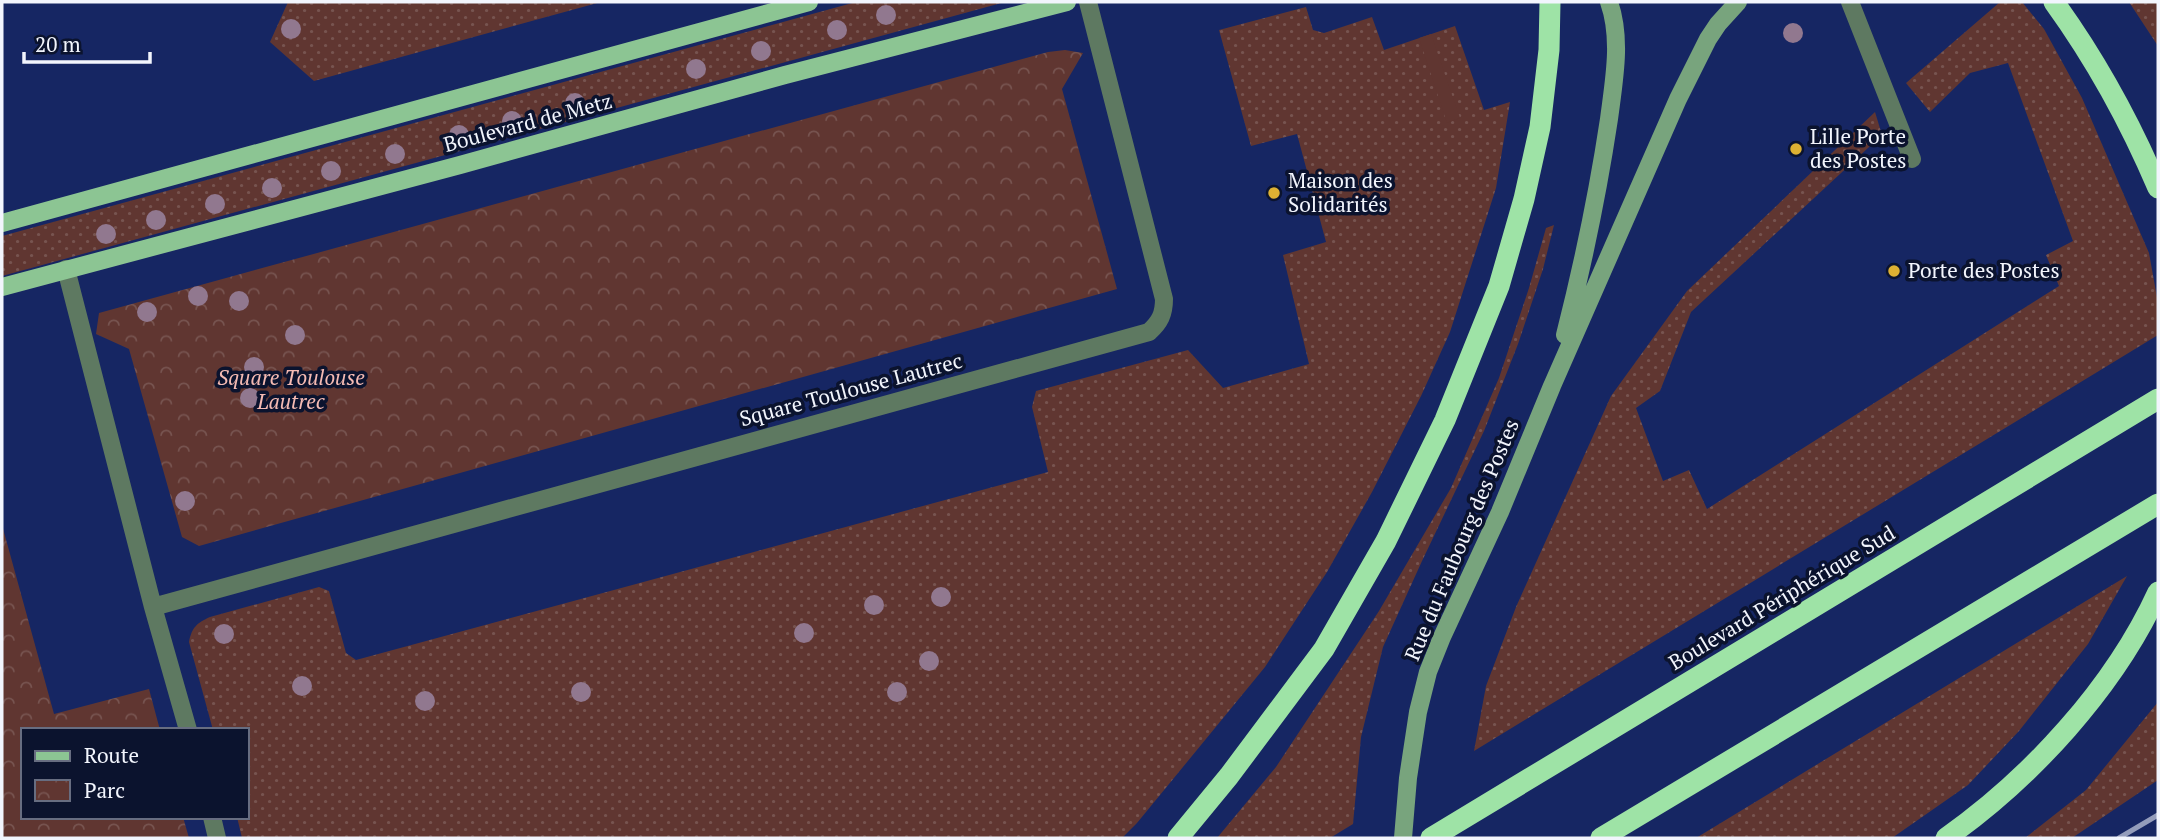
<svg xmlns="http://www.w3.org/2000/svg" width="2160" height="840" font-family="'PT Serif',serif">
<defs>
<pattern id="grass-dots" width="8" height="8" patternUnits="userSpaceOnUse" patternTransform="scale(1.75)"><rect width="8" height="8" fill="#603631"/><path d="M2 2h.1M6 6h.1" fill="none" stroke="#775450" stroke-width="1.8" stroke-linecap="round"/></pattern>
<pattern id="park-crowns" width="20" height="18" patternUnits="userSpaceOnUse" patternTransform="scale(1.75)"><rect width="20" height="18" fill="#603631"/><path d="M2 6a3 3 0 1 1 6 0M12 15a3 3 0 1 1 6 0" fill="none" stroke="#775450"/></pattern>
</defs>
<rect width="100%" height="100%" fill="#162663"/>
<!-- grass -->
<path fill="url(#grass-dots)" d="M288 2H601L314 81 270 42Z
M856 2H1005L2 276V236Z
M2000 2H2022L2044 29 2082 98 2149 253 2158 303V335L1474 751 1486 686 1516 607 1611 396 1687 291 1875 112 1882 135 1691 312 1660 391 1636 408 1663 481 1689 470 1707 509 2059 286 2046 255 2073 241 2008 63 1970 73 1930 112 1906 83Z
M2129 2H2158V46Z
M1306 7 1313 30 1324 33 1372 17 1384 50 1455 26 1484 110 1510 102 1496 188 1450 332 1421 396 1372 492 1327 572 1265 667 1137 823 1122 838H242L237 817H247V730H213L189 642C192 627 197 623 210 617L319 587 329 591 346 653 356 660 1048 472 1032 407 1036 391 1188 350 1223 388 1309 364 1283 255 1326 242 1297 134 1251 146 1219 30Z
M1554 225 1543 269 1518 344 1484 431 1422 561 1383 647 1361 737 1353 824 1330 838H1217L1276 767 1379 611 1451 488 1499 378 1529 288 1546 228Z
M2127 576 2088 644 2019 731 1968 785 1892 838H1696Z
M2158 702V780L2072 838H2025L2086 790Z"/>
<!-- park -->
<path fill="url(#park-crowns)" d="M1065 50 1083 53 1062 89 1117 289 199 546 182 537 129 349 96 334 99 313 1048 52Z
M2 525 54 714 149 689 160 730H23V817H183L189 838H2Z"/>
<!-- pitch -->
<path fill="#603631" d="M1431 34 1460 118 1447 123 1419 38Z"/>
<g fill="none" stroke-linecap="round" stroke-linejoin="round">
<!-- lane -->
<path stroke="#5e7961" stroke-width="18" d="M1850 2 1912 159"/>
<!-- street -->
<path stroke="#5e7961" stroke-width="18" d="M66 269 153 607 188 730
M153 607 1149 332C1160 322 1164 314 1164 299L1088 2
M212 817 217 838"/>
<!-- secondary -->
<path stroke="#78a47d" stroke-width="18" d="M1565 335C1583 264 1598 192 1609 119 1614 80 1622 39 1609 2
M1403 838 1408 778 1418 712 1428 672 1442 637 1500 512 1552 386 1678 99 1708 39 1718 24 1738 2"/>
<!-- primary -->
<path stroke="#8cc593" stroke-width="18" d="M2 223 809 2
M2 287 460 165 785 75 1067 2"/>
<!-- highway -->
<path stroke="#9ee3a6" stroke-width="21" d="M2054 2C2096 60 2130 122 2158 188
M1178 838 1229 776 1324 649 1386 541 1445 420 1499 286 1524 199 1540 127 1549 50 1550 2
M1431 838 2158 399
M1601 838 2158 504
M1946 838C2031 778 2114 688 2158 592"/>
<!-- rail -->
<path stroke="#939cbb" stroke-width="5" d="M2119 838 2158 815"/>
</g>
<!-- trees -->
<g fill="#91788f">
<circle cx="886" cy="15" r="10"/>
<circle cx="291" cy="29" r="10"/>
<circle cx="837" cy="30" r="10"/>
<circle cx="1793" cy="33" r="10"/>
<circle cx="761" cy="51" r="10"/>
<circle cx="696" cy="69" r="10"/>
<circle cx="575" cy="103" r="10"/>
<circle cx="512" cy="121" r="10"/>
<circle cx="459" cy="135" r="10"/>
<circle cx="395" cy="154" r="10"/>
<circle cx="331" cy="171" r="10"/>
<circle cx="272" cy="188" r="10"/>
<circle cx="215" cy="204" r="10"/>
<circle cx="156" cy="220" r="10"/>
<circle cx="106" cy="234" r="10"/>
<circle cx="198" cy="296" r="10"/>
<circle cx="239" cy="301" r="10"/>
<circle cx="147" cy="312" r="10"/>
<circle cx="295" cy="335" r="10"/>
<circle cx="254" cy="367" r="10"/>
<circle cx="250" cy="398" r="10"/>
<circle cx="185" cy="501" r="10"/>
<circle cx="941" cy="597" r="10"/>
<circle cx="874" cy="605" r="10"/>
<circle cx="804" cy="633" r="10"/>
<circle cx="224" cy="634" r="10"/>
<circle cx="929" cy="661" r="10"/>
<circle cx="302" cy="686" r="10"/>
<circle cx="581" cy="692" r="10"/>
<circle cx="897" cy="692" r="10"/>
<circle cx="425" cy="701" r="10"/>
</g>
<!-- markers -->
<g fill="#deb133" stroke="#0b132e" stroke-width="2.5">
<circle cx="1796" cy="149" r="7"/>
<circle cx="1274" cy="193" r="7"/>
<circle cx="1894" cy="271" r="7"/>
</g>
<g text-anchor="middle" stroke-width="7" stroke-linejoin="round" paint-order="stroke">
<!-- street labels -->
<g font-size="21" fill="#f2f5fd" stroke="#0b132e">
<text transform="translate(528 123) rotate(-15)" y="7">Boulevard de Metz</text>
<text transform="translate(851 390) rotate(-15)" y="7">Square Toulouse Lautrec</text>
<text transform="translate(1462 540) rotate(-67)" y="7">Rue du Faubourg des Postes</text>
<text transform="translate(1782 598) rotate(-31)" y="7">Boulevard Périphérique Sud</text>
</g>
<!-- poi labels -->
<g font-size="21" fill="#f2f5fd" stroke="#0b132e" text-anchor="start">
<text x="1810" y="144">Lille Porte<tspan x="1810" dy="24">des Postes</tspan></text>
<text x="1288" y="188">Maison des<tspan x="1288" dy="24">Solidarités</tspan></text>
<text x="1908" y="278">Porte des Postes</text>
</g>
<!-- park labels -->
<g font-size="21" font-style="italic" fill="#f5bbb3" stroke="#0b132e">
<text x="291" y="385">Square Toulouse<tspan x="291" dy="24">Lautrec</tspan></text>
</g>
</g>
<!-- border -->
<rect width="2160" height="840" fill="none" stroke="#f2f5fd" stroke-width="7"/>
<!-- legend -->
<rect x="21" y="728" width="228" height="91" fill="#0b132e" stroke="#676d81" stroke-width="2"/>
<rect x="35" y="751" width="35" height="10" fill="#8cc593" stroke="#676d81" stroke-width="2"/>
<text x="84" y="763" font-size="21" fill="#f2f5fd">Route</text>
<rect x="35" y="780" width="35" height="21" fill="url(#park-crowns)" stroke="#676d81" stroke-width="2"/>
<text x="84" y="798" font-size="21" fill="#f2f5fd">Parc</text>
<!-- scale -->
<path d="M24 52v10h126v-10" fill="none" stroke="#f2f5fd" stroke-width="3.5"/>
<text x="35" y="52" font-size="21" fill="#f2f5fd" stroke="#0b132e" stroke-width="5" paint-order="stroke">20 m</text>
</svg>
